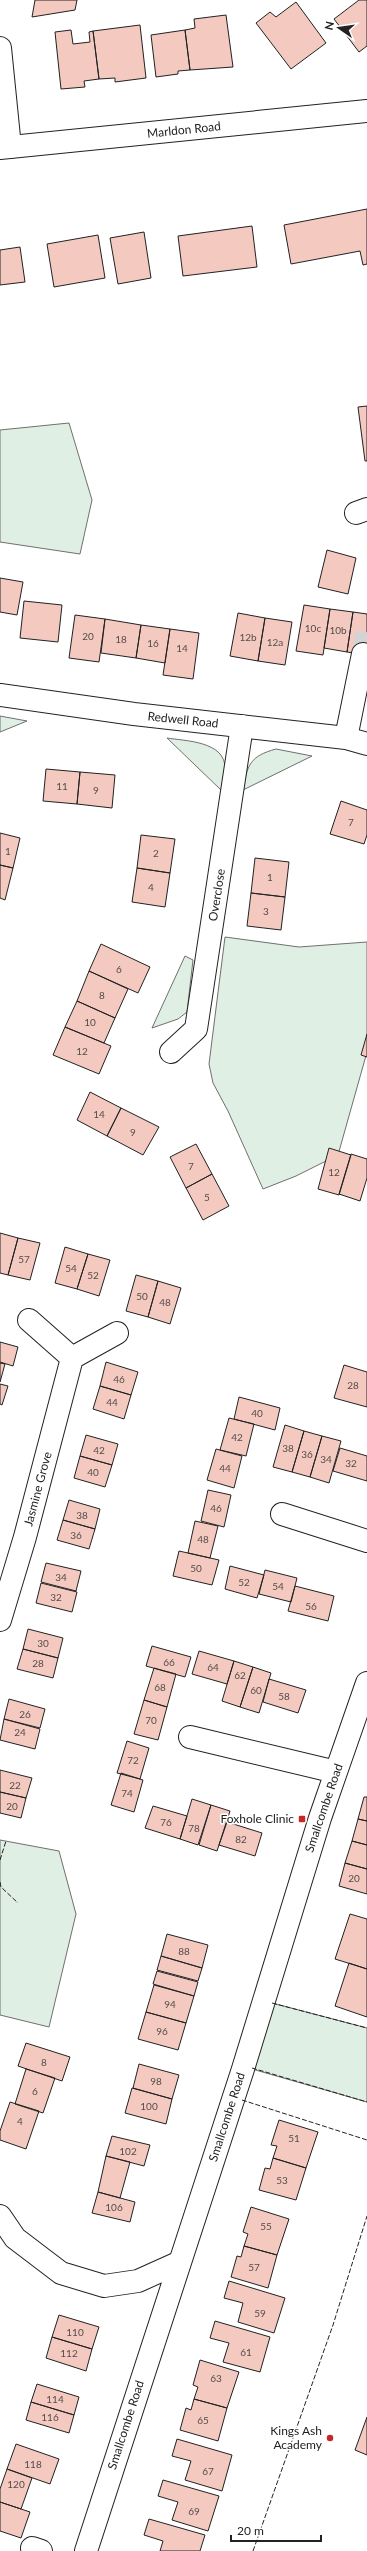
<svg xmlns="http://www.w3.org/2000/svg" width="367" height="2551" font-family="Lato,sans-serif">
<rect width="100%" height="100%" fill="#fff"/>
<!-- green -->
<path fill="#e0efe3" stroke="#6f6f6f" d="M69 423 92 500 80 554 0 542V430Z
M0 716 27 721 0 732Z
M167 738C185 741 226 741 225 769 225 776 223 783 221 790Z
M276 749 312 756 243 790C247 765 250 756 276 749Z
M225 937 299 947 367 942V1052L338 1155 296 1176 263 1189 228 1111 213 1083 209 1064Z
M185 956 193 960 187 1012 178 1019 152 1028Z
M0 1840 59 1851 76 1914 49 2027 0 2015Z
M272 2003 367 2028V2102L252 2069Z"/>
<!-- building -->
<path fill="#f3c9c0" stroke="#222" d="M35 0H77L75 10 32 17Z
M359 0H367V46L359 52 334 19Z
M296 2 326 43 291 69 256 23 270 12 276 17Z
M226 15 233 67 190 70 185 30 195 28 194 19Z
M140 25 146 78 115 82V78L99 79 93 31Z
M71 30 73 44 90 42 89 32 93 31 99 79 84 81 85 87 61 89 55 32Z
M185 30 190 70 178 71V74L156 77 151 35Z
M367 209V264L363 265 360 251 291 264 284 225Z
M252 226 257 267 183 276 178 236Z
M144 232 151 278 118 284 110 238Z
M98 235 105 278 54 287 47 244Z
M20 247 25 282 0 285V250Z
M367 406V461H365L358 407Z
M327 550 356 558 348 594 318 587Z
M0 578 23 582 17 615 0 612Z
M24 601 62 605 58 642 20 638Z
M304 605 330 609 323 655 296 651Z
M330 609 353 612 347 652 324 648Z
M353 612 367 614V655L347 652Z
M238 613 265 618 258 661 230 656Z
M75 615 105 619 99 662 69 658Z
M265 618 292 622 285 665 258 661Z
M105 619 141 625 136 658 101 653Z
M141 625 170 629 165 663 136 658Z
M170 629 199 633 193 679 163 675Z
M46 769 80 772 77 804 43 801Z
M80 772 115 775 112 808 77 804Z
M341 801 367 810V835L364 844 330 834Z
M0 833 20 838 13 868 0 865Z
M141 835 175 839 170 873 137 868Z
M255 858 289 862 285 897 251 893Z
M0 865 13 868 5 900 0 898Z
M137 868 170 873 165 907 132 902Z
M251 893 285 897 281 930 247 926Z
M101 944 150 967 138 993 89 971Z
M89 971 128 989 115 1018 77 1001Z
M77 1001 115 1018 104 1043 65 1027Z
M65 1027 111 1046 99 1074 53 1055Z
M367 1034V1057L361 1055Z
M90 1092 121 1108 107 1136 77 1120Z
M121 1108 159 1127 143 1155 107 1136Z
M196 1144 212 1174 186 1188 170 1157Z
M329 1148 351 1155 339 1195 318 1189Z
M351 1154 367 1159V1178L360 1201 339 1194Z
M212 1174 229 1206 203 1220 186 1188Z
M0 1233 18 1238 8 1275 0 1273Z
M18 1238 40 1243 30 1280 8 1275Z
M65 1247 88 1254 77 1289 55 1283Z
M88 1254 110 1260 99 1296 77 1289Z
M136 1275 158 1281 148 1317 126 1311Z
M158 1281 181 1288 170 1324 148 1317Z
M0 1342 18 1347 13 1366 0 1362Z
M106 1362 138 1372 131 1395 100 1386Z
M0 1363 5 1364 0 1382Z
M344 1365 367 1372V1407L334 1398Z
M0 1384 8 1386 2 1405 0 1404Z
M100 1386 131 1395 124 1419 93 1409Z
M239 1397 280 1408 275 1430 234 1419Z
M229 1418 254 1424 246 1456 220 1450Z
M285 1425 304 1431 292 1472 273 1467Z
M304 1431 322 1436 310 1477 292 1472Z
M86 1435 118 1444 112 1465 80 1456Z
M322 1436 341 1441 329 1483 310 1477Z
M340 1448 367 1456V1481L333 1471Z
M216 1449 242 1456 234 1488 207 1480Z
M80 1456 112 1465 105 1487 74 1478Z
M208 1490 231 1495 224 1527 201 1521Z
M69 1500 100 1509 95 1529 63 1520Z
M63 1520 95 1529 89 1549 57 1540Z
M195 1521 218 1526 210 1558 188 1553Z
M179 1551 219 1560 212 1585 173 1576Z
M46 1563 81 1571 76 1591 41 1582Z
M230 1566 264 1575 257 1598 225 1589Z
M265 1570 297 1578 291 1602 259 1594Z
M41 1583 77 1592 72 1612 36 1603Z
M295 1586 334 1596 328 1621 288 1611Z
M28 1629 63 1638 58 1658 23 1649Z
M152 1646 191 1657 185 1677 146 1666Z
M23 1649 58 1658 53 1678 17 1669Z
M199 1651 234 1661 227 1684 192 1674Z
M234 1661 253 1667 240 1707 222 1701Z
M253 1667 271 1673 259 1713 240 1707Z
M154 1668 176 1674 167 1707 144 1700Z
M269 1679 306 1690 298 1713 263 1702Z
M9 1699 45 1709 40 1728 4 1719Z
M144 1700 167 1707 158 1740 134 1734Z
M4 1719 40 1729 35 1749 0 1740Z
M127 1741 149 1748 140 1779 117 1773Z
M0 1770 32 1778 26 1798 0 1792Z
M121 1773 143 1780 134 1812 111 1805Z
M0 1792 26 1798 21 1818 0 1813Z
M364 1797H367V1821L358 1819Z
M192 1799 211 1805 198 1845 180 1839Z
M211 1805 230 1811 217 1851 199 1845Z
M153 1806 187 1816 180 1839 145 1828Z
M358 1819 367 1821V1845L352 1841Z
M227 1822 262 1833 255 1856 219 1845Z
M352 1841 367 1845V1869L345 1863Z
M345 1863 367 1869V1894L339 1886Z
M350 1914 367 1919V1969L335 1959Z
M167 1934 208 1945 202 1968 161 1956Z
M161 1956 202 1968 198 1981 157 1970Z
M349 1963 367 1969V2017L335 2006Z
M157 1971 198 1982 194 1996 153 1984Z
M154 1985 194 1996 186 2023 146 2012Z
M146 2012 186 2023 178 2050 138 2039Z
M26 2043 70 2057 62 2081 18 2066Z
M139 2064 179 2075 172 2099 133 2088Z
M26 2069 55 2078 43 2113 15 2104Z
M132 2088 172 2099 166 2124 125 2113Z
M10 2102 39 2111 26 2149 0 2140V2131Z
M279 2120 318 2132 306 2168 273 2158 277 2146 271 2145Z
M112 2136 150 2145 144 2166 106 2156Z
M106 2156 130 2162 120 2198 98 2192Z
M273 2158 306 2168 296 2200 259 2190 265 2168 270 2169Z
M98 2192 135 2202 130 2222 92 2213Z
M251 2207 289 2219 277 2255 244 2246 248 2234 243 2232Z
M244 2246 277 2255 268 2288 231 2277 237 2256 241 2257Z
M229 2281 285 2298 274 2333 238 2322 243 2303 224 2298Z
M59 2315 99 2327 92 2349 52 2337Z
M215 2321 270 2337 260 2372 223 2362 229 2343 210 2338Z
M52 2337 92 2349 86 2371 46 2358Z
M200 2360 239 2372 227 2408 194 2399 198 2387 193 2385Z
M37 2384 79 2397 74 2415 31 2402Z
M194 2399 227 2408 218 2441 180 2430 186 2408 191 2410Z
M31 2402 74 2415 69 2433 26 2420Z
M367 2417V2455L355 2450Z
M177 2439 232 2455 222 2491 185 2480 191 2461 172 2456Z
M16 2444 59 2459 50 2484 7 2469Z
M7 2469 32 2478 21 2509 0 2502V2489Z
M163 2480 219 2496 208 2531 172 2520 178 2502 158 2496Z
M0 2502 30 2512 21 2538 0 2531Z
M149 2519 205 2535 200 2551H160L163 2541 144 2535Z"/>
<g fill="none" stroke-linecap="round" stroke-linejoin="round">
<!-- minor-tunnel -->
<path stroke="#d3d3d3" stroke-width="22" stroke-dasharray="22 11" stroke-linecap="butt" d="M363 654 367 630"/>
<defs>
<path id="minor" d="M0 48 10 147
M356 513 367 509
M0 695 134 714 346 738 367 744
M346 738 363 654
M171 1052 196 1029 242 726
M72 1358 117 1333
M282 1514 367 1541
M0 1620 25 1537 72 1358 29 1320
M190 1737 336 1772
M0 2216 15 2238 61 2273 104 2286 138 2281 178 2263
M32 2548 41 2551
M86 2551 243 2069 320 1818 367 1683"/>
<path id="major" d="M0 148 367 111"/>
</defs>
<!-- minor casing -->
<use href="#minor" stroke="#222" stroke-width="24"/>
<!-- major casing -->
<use href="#major" stroke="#222" stroke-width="24"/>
<!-- minor -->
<use href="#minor" stroke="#fff" stroke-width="22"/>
<!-- major -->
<use href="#major" stroke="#fff" stroke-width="22"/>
<!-- fence -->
<path stroke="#222" stroke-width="1" stroke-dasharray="5 2" stroke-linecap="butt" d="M0 1860 6 1841
M0 1882 1 1887 18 1903
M272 2003 367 2028
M252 2068 367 2102
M242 2100 367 2140
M253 2551 333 2325 367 2216"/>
</g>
<!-- markers -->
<g fill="#c62828" stroke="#fff" stroke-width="1.5">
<rect x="298" y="1815" width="8" height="8" rx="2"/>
<circle cx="330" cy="2438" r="4"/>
</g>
<g text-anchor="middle" stroke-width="3" stroke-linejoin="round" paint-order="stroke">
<!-- number labels -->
<g font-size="10" fill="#564c4a">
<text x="313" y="632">10c</text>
<text x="338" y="634">10b</text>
<text x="88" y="640">20</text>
<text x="248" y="641">12b</text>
<text x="121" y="643">18</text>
<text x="275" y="646">12a</text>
<text x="153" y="647">16</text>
<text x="182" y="652">14</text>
<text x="62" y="790">11</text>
<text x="96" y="794">9</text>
<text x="351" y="826">7</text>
<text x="8" y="855">1</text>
<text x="156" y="857">2</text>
<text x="270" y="881">1</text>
<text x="151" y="891">4</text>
<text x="266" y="915">3</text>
<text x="119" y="973">6</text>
<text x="102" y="999">8</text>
<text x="90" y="1026">10</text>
<text x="82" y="1055">12</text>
<text x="99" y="1118">14</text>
<text x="133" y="1136">9</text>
<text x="191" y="1170">7</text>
<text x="334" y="1176">12</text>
<text x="207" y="1201">5</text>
<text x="24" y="1263">57</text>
<text x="71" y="1272">54</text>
<text x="93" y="1279">52</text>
<text x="142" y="1300">50</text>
<text x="165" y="1306">48</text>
<text x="119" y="1383">46</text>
<text x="353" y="1389">28</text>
<text x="112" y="1406">44</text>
<text x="257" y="1417">40</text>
<text x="237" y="1441">42</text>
<text x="288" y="1452">38</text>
<text x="99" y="1454">42</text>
<text x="307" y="1458">36</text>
<text x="326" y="1463">34</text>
<text x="351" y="1467">32</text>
<text x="225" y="1472">44</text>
<text x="93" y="1476">40</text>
<text x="216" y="1512">46</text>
<text x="82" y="1519">38</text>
<text x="76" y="1539">36</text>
<text x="203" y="1543">48</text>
<text x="196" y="1572">50</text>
<text x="61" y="1581">34</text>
<text x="244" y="1586">52</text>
<text x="278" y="1590">54</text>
<text x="56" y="1601">32</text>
<text x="311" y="1610">56</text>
<text x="43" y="1647">30</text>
<text x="169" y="1666">66</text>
<text x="38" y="1667">28</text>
<text x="213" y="1671">64</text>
<text x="240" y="1679">62</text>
<text x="160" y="1691">68</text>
<text x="256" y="1694">60</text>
<text x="284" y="1700">58</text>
<text x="25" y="1718">26</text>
<text x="151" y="1724">70</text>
<text x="20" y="1736">24</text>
<text x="133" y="1764">72</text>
<text x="15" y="1789">22</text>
<text x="127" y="1797">74</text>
<text x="12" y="1810">20</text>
<text x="166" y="1826">76</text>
<text x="194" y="1832">78</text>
<text x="241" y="1843">82</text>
<text x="354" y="1882">20</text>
<text x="184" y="1955">88</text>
<text x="170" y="2008">94</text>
<text x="162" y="2035">96</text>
<text x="44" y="2066">8</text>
<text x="156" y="2085">98</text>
<text x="35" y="2095">6</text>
<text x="149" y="2110">100</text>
<text x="20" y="2125">4</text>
<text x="294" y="2142">51</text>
<text x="128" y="2155">102</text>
<text x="282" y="2184">53</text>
<text x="114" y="2211">106</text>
<text x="266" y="2230">55</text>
<text x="254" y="2271">57</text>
<text x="260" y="2317">59</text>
<text x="75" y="2336">110</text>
<text x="246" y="2356">61</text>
<text x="69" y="2357">112</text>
<text x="216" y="2382">63</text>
<text x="55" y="2403">114</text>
<text x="50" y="2421">116</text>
<text x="203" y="2424">65</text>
<text x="33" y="2468">118</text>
<text x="208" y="2475">67</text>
<text x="16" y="2488">120</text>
<text x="194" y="2515">69</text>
</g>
<!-- street labels -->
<g font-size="12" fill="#222" stroke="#fff">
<text transform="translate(184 130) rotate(-6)" y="4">Marldon Road</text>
<text transform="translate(183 720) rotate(6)" y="4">Redwell Road</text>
<text transform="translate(217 895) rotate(-81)" y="4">Overclose</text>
<text transform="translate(38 1489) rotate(-75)" y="4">Jasmine Grove</text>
<text transform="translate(324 1808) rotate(-71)" y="4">Smallcombe Road</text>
<text transform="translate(227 2117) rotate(-72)" y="4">Smallcombe Road</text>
<text transform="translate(126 2425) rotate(-72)" y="4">Smallcombe Road</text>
</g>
<!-- poi labels -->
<g font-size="12" fill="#222" stroke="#fff" text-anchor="end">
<text x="294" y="1823">Foxhole Clinic</text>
<text x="322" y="2435">Kings Ash<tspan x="322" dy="14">Academy</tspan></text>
</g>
</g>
<!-- north arrow -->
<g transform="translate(339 28) rotate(283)" stroke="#ffffff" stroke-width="3" paint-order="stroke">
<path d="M0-3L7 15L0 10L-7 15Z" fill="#222222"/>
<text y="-6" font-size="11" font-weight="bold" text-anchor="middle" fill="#222222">N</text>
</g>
<!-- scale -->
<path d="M231 2535v6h90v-6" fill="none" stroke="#222222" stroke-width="2"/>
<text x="237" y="2535" font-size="12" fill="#222222" stroke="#ffffff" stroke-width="3" paint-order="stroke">20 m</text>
</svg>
